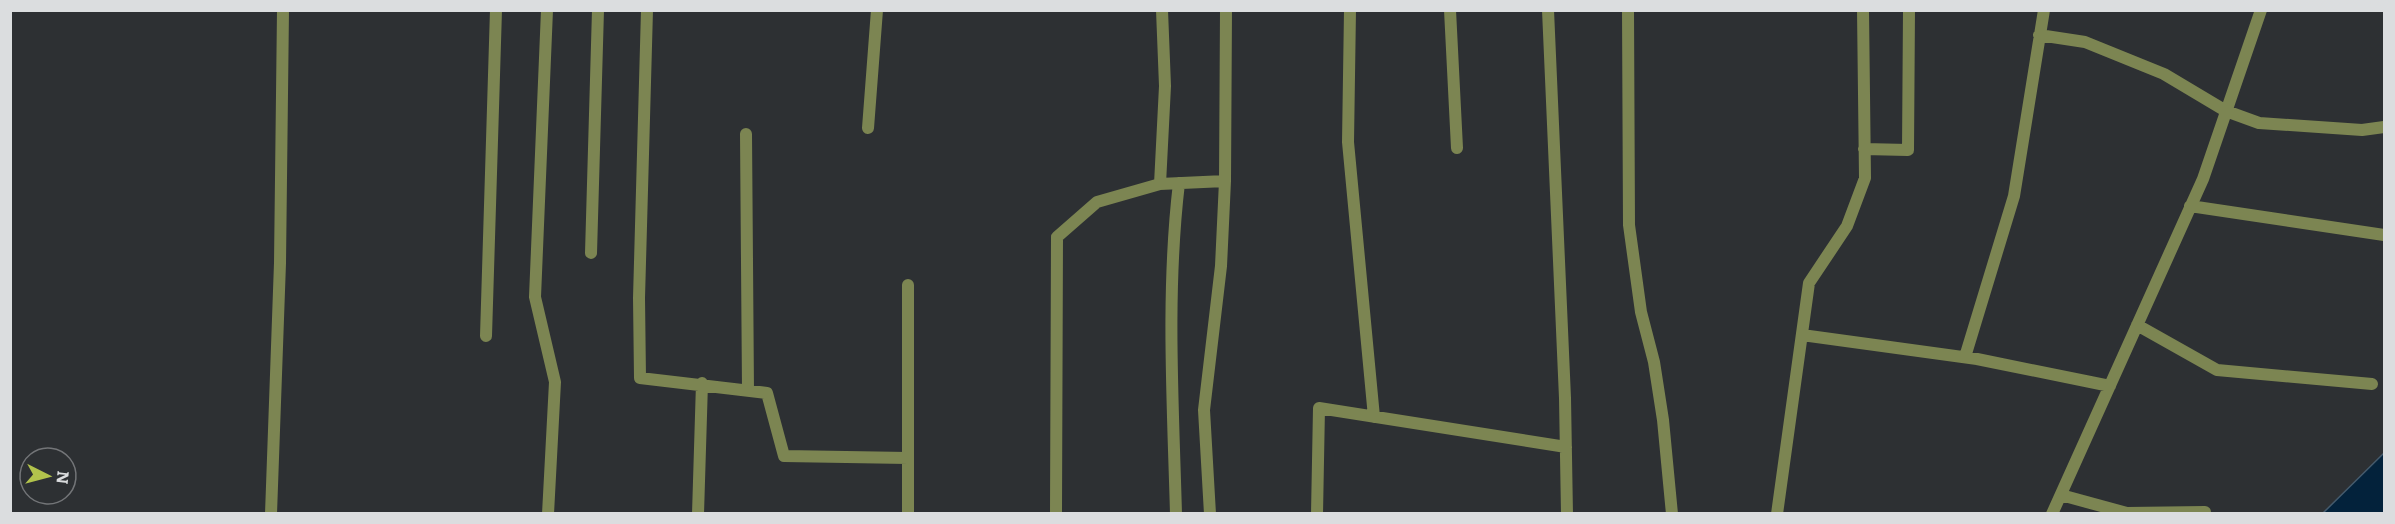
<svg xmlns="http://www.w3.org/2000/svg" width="2395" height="524" font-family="Literata,serif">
<rect width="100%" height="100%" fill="#2d3033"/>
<!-- water -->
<path fill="#03223b" stroke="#445a6c" stroke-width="1.5" d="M2384 453V513H2323Z"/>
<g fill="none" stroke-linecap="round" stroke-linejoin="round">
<!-- minor -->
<path stroke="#7c8552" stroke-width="12" d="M547 10 535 297 555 382 548 514
M647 10 639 298 640 378 767 393 784 456 908 458
M1350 10 1348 142 1374 417
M1450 10 1457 148
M1548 10 1565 398 1567 514
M1628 10 1629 225 1641 312 1654 362 1663 420 1672 514
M2039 35 2085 42 2164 74 2226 111 2259 123 2362 130 2384 127
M868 128 877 10
M746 134 748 390
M1864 149 1908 150 1909 10
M1160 184 1165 86 1162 10
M2190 206 2384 235
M591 253 598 10
M2137 325 2217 370 2372 384
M1802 335 1977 359 2110 386
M486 336 496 10
M1965 357 2014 196 2044 10
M2061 495 2127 513 2205 512
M271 514 280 263 283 10
M698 514 702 383
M908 514V285
M1056 514 1057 237 1097 202 1160 184 1225 181
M1176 514C1173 403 1166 293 1179 183
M1210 514 1204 410 1221 266 1225 181 1226 10
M1317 514 1319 408 1566 447
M1777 514 1809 283 1847 226 1865 178 1863 10
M2052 514 2203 179 2261 10"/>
</g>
<!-- border -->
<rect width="2395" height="524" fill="none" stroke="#dbdddf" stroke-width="24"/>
<!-- north arrow -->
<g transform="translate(48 476) rotate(96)"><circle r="28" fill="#2d3033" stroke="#737578" stroke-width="1.5"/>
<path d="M0-4.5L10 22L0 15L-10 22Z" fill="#b2c34c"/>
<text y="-9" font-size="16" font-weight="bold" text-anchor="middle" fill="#dbdddf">N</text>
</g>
</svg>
